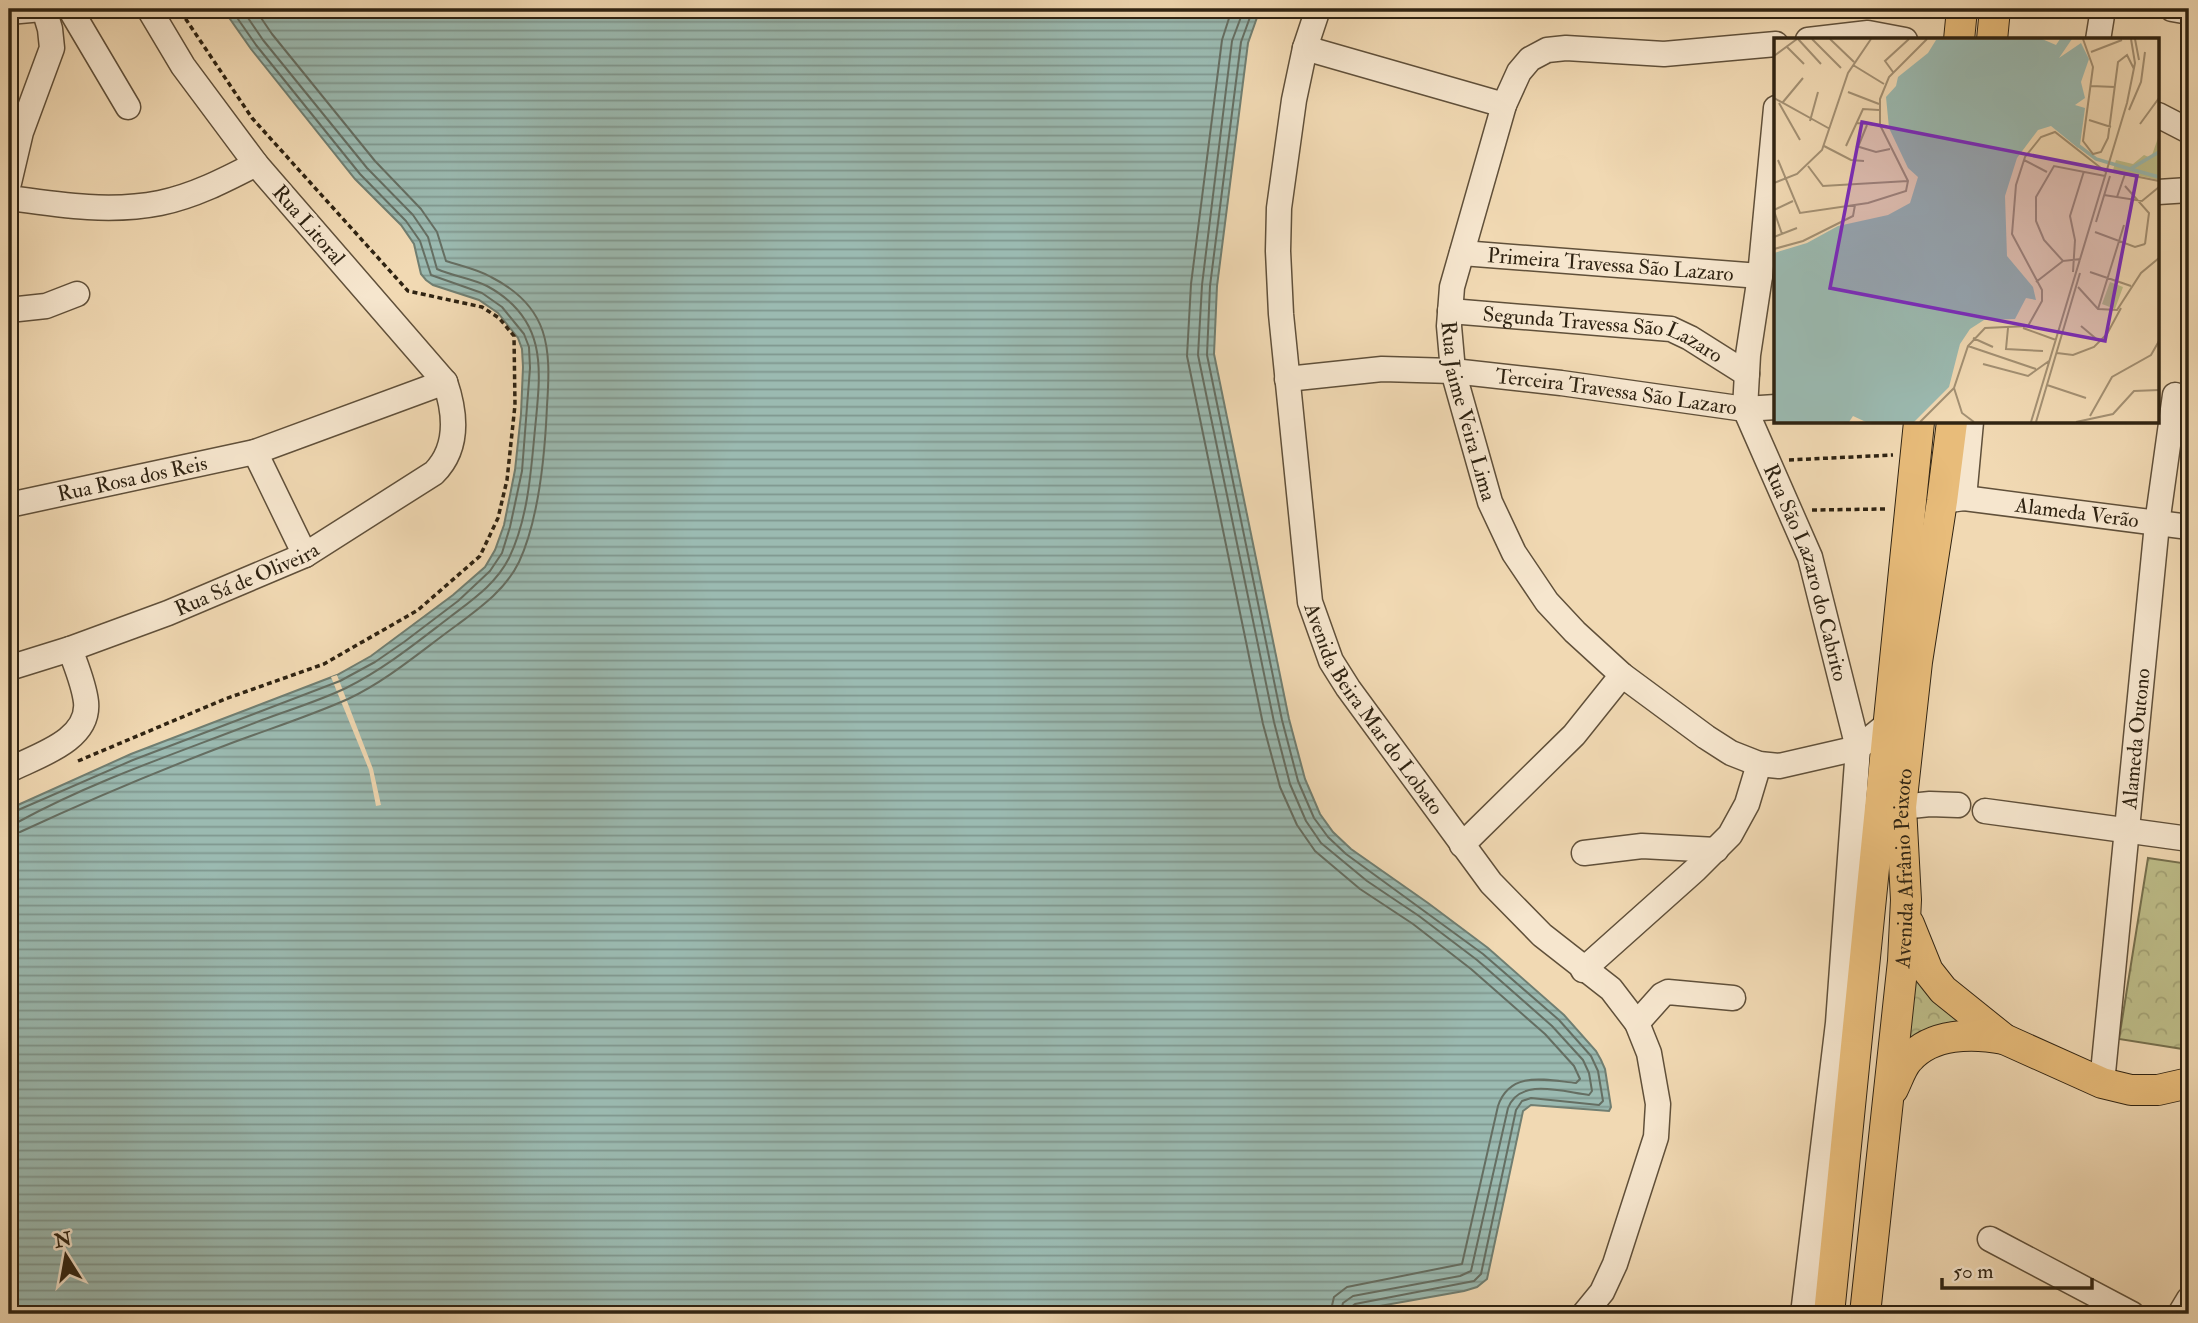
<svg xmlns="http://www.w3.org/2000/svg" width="2198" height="1323" font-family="'IM FELL Double Pica',serif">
<defs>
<pattern id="park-crowns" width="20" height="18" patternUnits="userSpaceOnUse" patternTransform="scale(1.75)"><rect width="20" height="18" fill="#bebe8a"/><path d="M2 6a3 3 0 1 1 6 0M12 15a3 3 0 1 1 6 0" fill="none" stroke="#a4a376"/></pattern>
<pattern id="water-rules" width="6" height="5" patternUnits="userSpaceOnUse" patternTransform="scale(1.75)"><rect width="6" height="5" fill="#9bbab1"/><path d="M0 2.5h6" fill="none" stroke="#7f978f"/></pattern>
</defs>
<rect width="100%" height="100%" fill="#f1d9b3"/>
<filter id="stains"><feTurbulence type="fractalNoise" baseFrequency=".00286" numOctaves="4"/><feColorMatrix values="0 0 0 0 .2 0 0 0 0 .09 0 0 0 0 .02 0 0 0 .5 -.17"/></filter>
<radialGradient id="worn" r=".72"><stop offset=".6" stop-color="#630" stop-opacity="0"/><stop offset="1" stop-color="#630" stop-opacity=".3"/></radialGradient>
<!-- park -->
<path fill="url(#park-crowns)" stroke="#76704e" stroke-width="2" d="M2148 858 2189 864V1050L2119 1039Z
M1908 949 1965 1019 1901 1055Z"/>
<!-- water -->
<path fill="url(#water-rules)" stroke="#707e71" stroke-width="2" d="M223 9H1260L1248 43 1217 286 1214 354 1289 719 1305 779 1320 814 1333 832 1351 849 1428 903 1488 948 1564 1015 1596 1051 1601 1060 1605 1069 1611 1107 1609 1111 1531 1105 1523 1111 1487 1279 1477 1287 1464 1291 1335 1314H9V809L131 754 337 675 371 656 453 595 485 567 495 550 504 525 515 470 521 414 523 367 522 349 518 338 498 313 479 300 433 285 426 280 421 274 414 244 401 225 355 179 251 49Z"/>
<!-- pier -->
<path fill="#f1d9b3" d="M337 675 373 769 381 805 376 806 369 770 331 677Z"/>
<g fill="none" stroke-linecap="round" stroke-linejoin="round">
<!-- shore -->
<path stroke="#656e62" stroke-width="2" d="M1232 9 1222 40 1191 284 1187 356 1263 724 1280 787 1297 825 1315 851 1360 889 1413 924 1471 969 1545 1034 1574 1066 1580 1079 1576 1083C1546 1080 1510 1070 1498 1106L1462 1264 1347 1287 1334 1297 1330 1314
M1244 9 1232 41 1202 285 1198 355 1274 722 1290 784 1306 821 1321 843 1367 881 1419 916 1477 960 1552 1026 1583 1060 1589 1073 1592 1091 1589 1095C1563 1092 1520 1077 1508 1108L1471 1271 1460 1276 1353 1296 1343 1303 1340 1314
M1253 9 1241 42 1210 286 1207 355 1282 720 1298 781 1314 818 1328 837 1346 854 1483 954 1559 1020 1591 1056 1598 1071 1603 1101 1599 1105 1531 1098 1522 1101 1516 1110 1481 1274 1474 1281 1355 1304 1350 1308 1349 1314
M9 814 133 760 340 681 375 662 404 642 458 601 490 571 502 553 510 527 522 471 530 368 529 347 524 334 502 307 482 293 431 275 420 241 406 221 360 174 256 45 231 9
M9 823 18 822C95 780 180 752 262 720 289 710 319 701 346 688 384 669 416 643 450 617 472 600 496 584 509 558 528 519 531 471 535 429 541 369 548 319 487 286 471 278 452 276 437 269L428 237 413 215 367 168 263 40 242 9
M9 834 20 832C89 800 158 771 229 744 269 729 310 716 348 699 388 680 421 651 457 625 481 607 506 589 519 562 539 519 545 453 547 406 551 348 550 307 491 277 477 269 461 266 446 261L437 232 421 209 375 161 272 34 255 9"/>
<defs>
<g id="minor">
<path d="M70 9 128 107"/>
<path id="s1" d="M1318 9 1305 48 1294 100 1279 208 1278 251 1281 314 1310 602 1331 661 1348 688 1491 883 1542 935 1611 989 1637 1023 1649 1053 1658 1104 1656 1137 1615 1264 1602 1292 1584 1314"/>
<path d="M2172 9 2189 12"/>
<path d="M9 12 42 9"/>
<path d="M1808 40 1868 33 1905 40"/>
<path d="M2098 40 2103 9"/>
<path id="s2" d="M1776 44 1664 54 1566 48 1547 50 1530 59 1519 72 1504 105 1452 287 1449 326 1453 371 1490 502 1514 553 1547 602 1575 632 1622 675 1706 737 1731 753 1759 764 1779 766 1858 748 1889 723"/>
<path d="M1305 48 1504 105"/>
<path id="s3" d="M1776 108 1760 276 1748 355 1745 409 1810 557 1858 748 1838 1023 1803 1314"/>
<path d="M2158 115 2189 131"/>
<path d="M9 183 21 132 52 48 50 29 44 9"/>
<path d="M2158 192 2189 190"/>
<path d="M9 198C59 205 110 213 160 203 194 196 225 180 256 164"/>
<path id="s4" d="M1462 253 1760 276"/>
<path d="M9 310 46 306 77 294"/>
<path id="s5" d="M1450 311 1671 329 1690 338 1747 374"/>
<path id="s6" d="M1287 379 1382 369 1453 371 1561 383 1745 409 1776 407"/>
<path d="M255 452 305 555"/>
<path id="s7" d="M1964 498 2189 527"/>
<path d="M1950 500 1964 498 1971 422"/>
<path id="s8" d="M9 505 255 452 445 382"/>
<path id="s9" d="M9 668 70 649 168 613 305 555 434 473C459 448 456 414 445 382L256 164 183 66 149 9"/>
<path d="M9 770C36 756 90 741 86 702 84 684 76 666 70 649"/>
<path d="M1901 807 1930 804 1958 805"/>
<path d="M1985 811 2189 839"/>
<path d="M1462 845 1574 735 1622 675"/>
<path d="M1584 853 1642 846 1716 850"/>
<path d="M1583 970 1695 870 1730 835 1747 804 1759 764"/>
<path d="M1637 1023 1662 995 1668 992 1733 998"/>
<path id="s10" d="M2102 1083 2157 524 2175 395"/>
<path d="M1990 1239 2132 1314"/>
<path d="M2180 1314 2189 1299"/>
</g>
<g id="major">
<path d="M1959 40 1962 9"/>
<path d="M1992 40 1995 9"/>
<path d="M1909 924 1928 971 1943 990 2004 1039 2102 1083 2131 1090H2158L2189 1083"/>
<path d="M1893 1089C1898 1079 1902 1066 1909 1059 1932 1033 1972 1033 2004 1039"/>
<path d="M1829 1314 1919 422"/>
<path id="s11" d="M1865 1314 1903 961 1906 900 1901 807 1917 662 1942 501 1952 422"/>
</g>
</defs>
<!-- minor casing -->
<use href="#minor" stroke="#60503a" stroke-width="27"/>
<!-- major casing -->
<use href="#major" stroke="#2f2312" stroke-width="32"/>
<!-- path -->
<path stroke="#2f2312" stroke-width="3.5" stroke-dasharray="5 3.5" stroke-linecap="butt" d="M1789 460 1893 455
M1812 510 1885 509
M78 761 225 699 324 664 418 610 480 556 498 518 507 480 515 405 514 336 499 318 482 307 408 291 252 118 179 9"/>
<!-- minor -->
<use href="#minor" stroke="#f6e6ce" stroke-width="24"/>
<!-- major -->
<use href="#major" stroke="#e8bc7a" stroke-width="30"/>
</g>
<g text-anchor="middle" stroke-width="7" stroke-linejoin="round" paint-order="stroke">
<!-- street labels -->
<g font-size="21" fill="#2f2312" stroke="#f6e6ce">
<text transform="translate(309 225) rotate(49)" y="7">Rua Litoral</text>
<text dy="7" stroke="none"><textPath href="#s4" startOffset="149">Primeira Travessa São Lazaro</textPath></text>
<text dy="7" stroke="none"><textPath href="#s5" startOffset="156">Segunda Travessa São Lazaro</textPath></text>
<text dy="7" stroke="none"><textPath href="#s6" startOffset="331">Terceira Travessa São Lazaro</textPath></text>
<text dy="7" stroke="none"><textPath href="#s2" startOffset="618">Rua Jaime Veira Lima</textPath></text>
<text dy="7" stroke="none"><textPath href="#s8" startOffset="126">Rua Rosa dos Reis</textPath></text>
<text dy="7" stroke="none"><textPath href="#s7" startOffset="114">Alameda Verão</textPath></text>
<text dy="7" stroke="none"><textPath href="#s3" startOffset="478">Rua São Lazaro do Cabrito</textPath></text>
<text dy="7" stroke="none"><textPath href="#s9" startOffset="254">Rua Sá de Oliveira</textPath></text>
<text dy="7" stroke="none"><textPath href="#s1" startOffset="724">Avenida Beira Mar do Lobato</textPath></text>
<text dy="7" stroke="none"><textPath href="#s10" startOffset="346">Alameda Outono</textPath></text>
<text dy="7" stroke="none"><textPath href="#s11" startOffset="448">Avenida Afrânio Peixoto</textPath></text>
</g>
</g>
<!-- overview -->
<g transform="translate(1774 38)">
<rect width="385" height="385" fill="#f1d9b3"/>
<path d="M385 97V142L339 132 342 122 359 126 370 117 377 120ZM336 244 349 249 341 271 328 266Z" fill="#bebe8a"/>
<path d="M268 1 282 7 286 1H298L285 20 307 5 315 21 307 44 311 60 301 67 311 70 306 107 304 110 277 88 264 92 243 120 231 158 233 218 259 249 262 262 252 260 241 281 210 282 196 291 186 306 175 349 140 384H92L79 378 75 384H0V215L33 205 64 188 114 177 136 165 144 139 134 130 115 90 112 59 122 48 124 39 154 15 162 2Z" fill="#9bbab1"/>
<path fill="none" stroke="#9bbab1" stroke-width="3.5" d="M305 108 322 121 356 131 385 114M356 131 385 139"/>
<path fill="none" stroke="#a39073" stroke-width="2" d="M24 1 47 26M38 1 67 30M56 1 80 24M309 1 319 29 309 103 319 116 327 114 334 100 344 24 353 17 360 31M361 1 365 22M12 8 30 26M317 14 348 2M0 18 23 1M79 27 110 46M119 34 111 23 135 1M317 48 341 49M74 54 105 66M0 60 56 91M9 64 29 40M5 65 26 102M355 72 367 44 371 14M315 82 337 89M36 83 44 54M82 85 106 87M366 86 385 60M50 108 77 122 90 123M72 108 89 71 105 72M82 108 102 114 116 111M84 109 93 87M4 122 26 175 94 165 132 153 134 143 106 87V61L115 39 153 1M250 122 273 134M34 128 49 148 134 143M345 135 385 143M0 145 23 136 48 112 74 35 97 1M351 148 375 175 371 206M330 157 368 163 385 149M343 159 351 136M0 172 19 163M0 173 8 196M322 184 336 138M321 194 361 209 371 206M0 199 23 190M0 211 29 203 79 178 81 167M307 221 289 223 270 202 262 183V159L280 128 331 138M299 234 301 202 296 178 310 133M316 234 357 248M262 244 289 223M304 249 324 271 343 272 367 235 385 220M324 271 350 187M307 288 326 304M234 290 232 311 269 313M249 290 282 302M199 300 219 309M194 308 262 331M283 315 299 317 320 309 333 296 347 270M209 326 254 338 275 323M273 347 312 360M316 378 338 339 377 317 385 303M146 384 180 350M200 384 188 375 180 350 194 308 211 290 254 288 268 263V252L238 196 242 147 251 119 267 99 281 94 332 134M257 384 353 65 361 25 357 1M262 384 306 235M302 384 339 376 360 353 385 352"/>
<path fill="#7b2cbf" fill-opacity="0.15" stroke="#7b2cbf" stroke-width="3.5" d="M88 84 363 138 331 303 56 250Z"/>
<rect width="385" height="385" fill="none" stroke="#2f2312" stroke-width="3.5"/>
</g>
<!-- margin -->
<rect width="2198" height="1323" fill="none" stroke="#f1d9b3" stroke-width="35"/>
<rect x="10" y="10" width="2177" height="1302" fill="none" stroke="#2f2312" stroke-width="3.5"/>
<rect x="18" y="18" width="2163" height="1288" fill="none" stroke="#2f2312" stroke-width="2"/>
<!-- north arrow -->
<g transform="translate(66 1256) rotate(349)" stroke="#f6e6ce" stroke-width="5" paint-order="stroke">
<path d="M0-5L12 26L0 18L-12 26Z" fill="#2f2312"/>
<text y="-10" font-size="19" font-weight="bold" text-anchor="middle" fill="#2f2312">N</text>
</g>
<!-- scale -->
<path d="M1942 1278v10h150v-10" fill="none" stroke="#2f2312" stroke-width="3.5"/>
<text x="1953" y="1278" font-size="21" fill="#2f2312" stroke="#f6e6ce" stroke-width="5" paint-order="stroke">50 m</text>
<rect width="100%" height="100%" filter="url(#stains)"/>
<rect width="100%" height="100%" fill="url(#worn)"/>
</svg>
